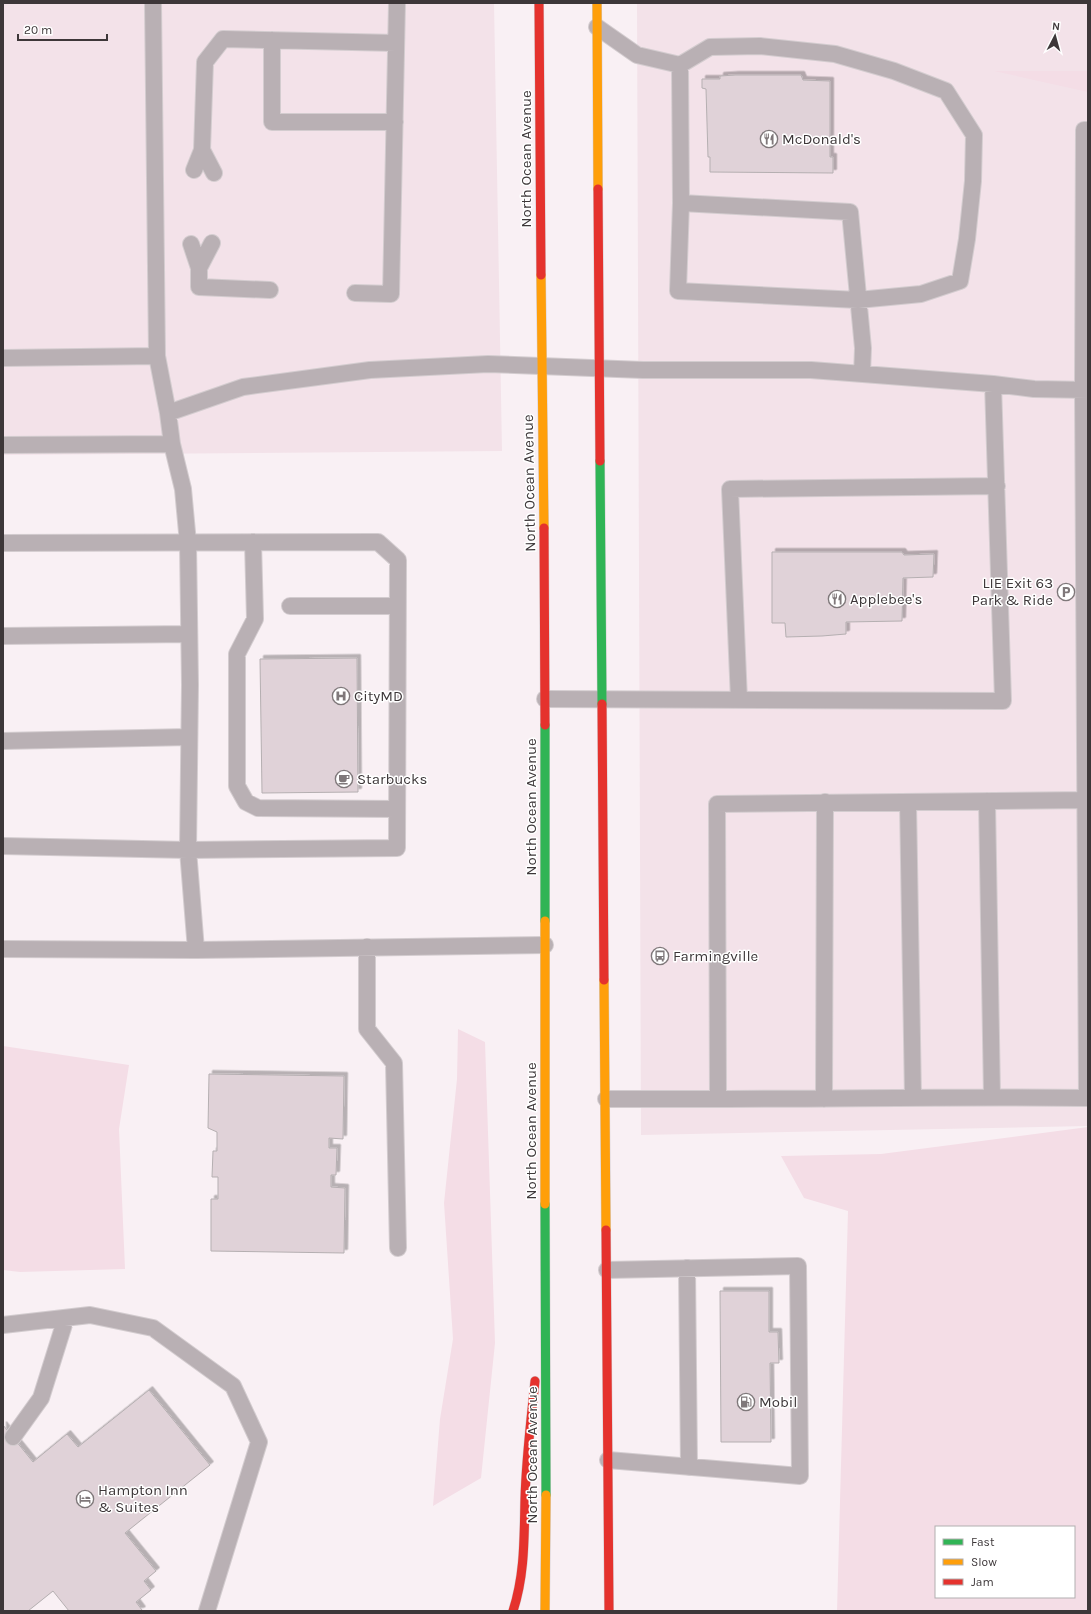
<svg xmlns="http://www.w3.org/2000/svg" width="1091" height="1614" font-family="Karla,sans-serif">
<defs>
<filter id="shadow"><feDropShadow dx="3.5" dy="-3.5" stdDeviation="0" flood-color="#0004"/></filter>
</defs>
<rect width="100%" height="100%" fill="#f9f0f4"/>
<!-- built -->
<path fill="#f3e2e9" d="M3 3H494L502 451 3 455Z
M637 3H1088V1126L641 1135Z"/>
<!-- green -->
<path fill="#f4dde6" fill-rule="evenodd" d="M994 71H1088V92Z
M458 1029 485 1042 495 1343 481 1478 433 1506 440 1419 453 1339 444 1203 457 1079Z
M3 1046 129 1065 119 1129 125 1269 20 1272 3 1270Z
M1088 1127V1611H837L848 1211 804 1198 781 1156 881 1154ZM936 1527H1074V1597H936Z"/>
<!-- building -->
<path fill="#e0d2d8" stroke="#b5afb1" filter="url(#shadow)" d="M735 75H801L803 80 830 81V157H833V173L710 172V157H708L706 89 702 88V79H720V76Z
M772 552H902L904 555 934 554 933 577 903 578 902 621 846 622V634L822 636 786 637 785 623H772Z
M357 658 358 792 262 793 260 659Z
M209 1074 344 1076 343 1139 329 1138V1148H337L336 1175H331V1187L345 1188 344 1253 211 1251V1199H218V1177H212L213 1151H217V1132L208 1128Z
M720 1291H769V1332H778L779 1363H770L771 1442H721Z
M149 1390 210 1465 125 1533 156 1571 144 1581 151 1590 136 1602 142 1610 140 1611H69L53 1591 28 1611H3V1425L33 1462 67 1434 78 1447Z"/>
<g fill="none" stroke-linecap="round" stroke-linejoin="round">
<defs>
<path id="lane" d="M153 3 157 356 168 413
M597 27 637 55 680 65
M272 40V122H395
M760 46 835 54 894 71 946 91 974 135 973 181 967 239 960 281 921 294 858 300 678 291 681 203 680 65 710 47Z
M194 170 202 150
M214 173 202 150 205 62 223 39 396 43
M681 203 850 212 863 348 862 374
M212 243 199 268V287L270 290
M191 244 199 268
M355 293 391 294 397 3
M3 358 157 356
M3 445 172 444
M253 542 255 619 237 654V786L246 802 258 808 397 809
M3 543 378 542 398 560 397 848 188 850 3 846
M290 606H397
M3 636 189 634
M545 699 1003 701 993 384
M739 700 730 489 997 486
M3 741 189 737
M1088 800 717 804 718 1099C842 1099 965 1096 1088 1098
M987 801 992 1097
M908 802 913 1098
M545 945 196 950 188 850 190 685 188 543 183 489 172 444 168 413 243 387 370 370 488 364 643 370H811L993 384 1034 389 1088 390
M367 947V1029L394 1063 398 1248
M3 949 196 950
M1087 1098 1083 389 1084 130H1088
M606 1099H718
M824 1099 825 802
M687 1268 689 1467
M607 1270 798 1266 800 1476 608 1460
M3 1325 90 1315 153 1328 233 1386 259 1442 207 1611
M13 1437 41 1398 66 1318"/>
<path id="fast" d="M600 461 602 704
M545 725V921
M545 1204 546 1495"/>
<path id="slow" d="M597 3 598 189
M541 275 544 528
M545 921V1204
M604 980 606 1230
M545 1611 546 1495"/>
<path id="jam" d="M539 3 541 275
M598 189 600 461
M544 528 545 725
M602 704 604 980
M606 1230 609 1611
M513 1611C525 1574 524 1538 525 1499 526 1460 531 1420 535 1381"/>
</defs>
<!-- lane casing -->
<use href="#lane" stroke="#d3cccf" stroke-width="18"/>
<!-- fast casing -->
<use href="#fast" stroke="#d3cccf" stroke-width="10"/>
<!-- slow casing -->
<use href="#slow" stroke="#d3cccf" stroke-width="10"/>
<!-- jam casing -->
<use href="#jam" stroke="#d3cccf" stroke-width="10"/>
<!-- lane -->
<use href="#lane" stroke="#b9b0b4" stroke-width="16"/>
<!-- fast -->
<use href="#fast" stroke="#30b455" stroke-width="9"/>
<!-- slow -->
<use href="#slow" stroke="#ff9f0a" stroke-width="9"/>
<!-- jam -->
<use href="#jam" stroke="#e5322d" stroke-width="9"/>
</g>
<!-- icons -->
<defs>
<symbol id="restaurant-ring" viewBox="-11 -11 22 22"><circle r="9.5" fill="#fff" stroke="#7f787a" stroke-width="1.5"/><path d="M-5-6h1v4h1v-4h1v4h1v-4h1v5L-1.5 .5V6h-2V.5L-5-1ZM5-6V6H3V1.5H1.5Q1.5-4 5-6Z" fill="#7f787a"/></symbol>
<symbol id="parking-ring" viewBox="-11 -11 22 22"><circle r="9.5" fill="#fff" stroke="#7f787a" stroke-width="1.5"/><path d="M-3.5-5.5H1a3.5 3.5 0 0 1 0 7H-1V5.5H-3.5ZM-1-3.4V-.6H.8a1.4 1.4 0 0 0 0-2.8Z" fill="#7f787a"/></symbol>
<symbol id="hospital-ring" viewBox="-11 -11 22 22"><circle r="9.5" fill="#fff" stroke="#7f787a" stroke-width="1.5"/><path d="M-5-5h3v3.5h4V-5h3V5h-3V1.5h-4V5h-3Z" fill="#7f787a"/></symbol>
<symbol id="cafe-ring" viewBox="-11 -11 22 22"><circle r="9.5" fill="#fff" stroke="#7f787a" stroke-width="1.5"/><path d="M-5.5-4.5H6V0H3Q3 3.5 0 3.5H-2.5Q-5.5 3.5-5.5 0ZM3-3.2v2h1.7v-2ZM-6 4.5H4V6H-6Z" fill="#7f787a"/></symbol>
<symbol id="bus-ring" viewBox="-11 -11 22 22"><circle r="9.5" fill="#fff" stroke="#7f787a" stroke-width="1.5"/><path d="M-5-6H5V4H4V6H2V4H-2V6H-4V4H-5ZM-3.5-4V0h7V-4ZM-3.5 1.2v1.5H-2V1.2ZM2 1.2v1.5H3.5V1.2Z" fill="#7f787a"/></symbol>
<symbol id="fuel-ring" viewBox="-11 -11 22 22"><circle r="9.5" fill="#fff" stroke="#7f787a" stroke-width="1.5"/><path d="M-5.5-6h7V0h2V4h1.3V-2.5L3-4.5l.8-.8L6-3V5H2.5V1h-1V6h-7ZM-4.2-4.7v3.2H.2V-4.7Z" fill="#7f787a"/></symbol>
<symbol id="hotel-ring" viewBox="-11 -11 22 22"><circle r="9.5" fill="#fff" stroke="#7f787a" stroke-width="1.5"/><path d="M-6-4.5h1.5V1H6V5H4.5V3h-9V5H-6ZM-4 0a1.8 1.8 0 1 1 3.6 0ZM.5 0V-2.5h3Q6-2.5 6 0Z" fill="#7f787a"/></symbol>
</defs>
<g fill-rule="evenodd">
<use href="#restaurant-ring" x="759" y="129" width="20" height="20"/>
<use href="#parking-ring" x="1056" y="582" width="20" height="20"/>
<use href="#restaurant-ring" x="827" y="589" width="20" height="20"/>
<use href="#hospital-ring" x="331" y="686" width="20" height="20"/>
<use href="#cafe-ring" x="334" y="769" width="20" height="20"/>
<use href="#bus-ring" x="650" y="946" width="20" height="20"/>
<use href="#fuel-ring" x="736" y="1392" width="20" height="20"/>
<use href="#hotel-ring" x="75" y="1489" width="20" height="20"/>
</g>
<g text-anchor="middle" stroke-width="3" stroke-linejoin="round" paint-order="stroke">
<!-- poi labels -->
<g font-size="15" fill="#3d3739" stroke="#fff" text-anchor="start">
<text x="782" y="144">McDonald's</text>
<text x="1053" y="588" text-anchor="end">LIE Exit 63<tspan x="1053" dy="17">Park &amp; Ride</tspan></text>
<text x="850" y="604">Applebee's</text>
<text x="354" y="701">CityMD</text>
<text x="357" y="784">Starbucks</text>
<text x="673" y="961">Farmingville</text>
<text x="759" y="1407">Mobil</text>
<text x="98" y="1495">Hampton Inn<tspan x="98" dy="17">&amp; Suites</tspan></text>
</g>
<!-- street labels -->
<g font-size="15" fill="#3d3739" stroke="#fff">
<text transform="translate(526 159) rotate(-90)" y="5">North Ocean Avenue</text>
<text transform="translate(529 483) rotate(-91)" y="5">North Ocean Avenue</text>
<text transform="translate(531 807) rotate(-90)" y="5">North Ocean Avenue</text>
<text transform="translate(531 1131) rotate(-90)" y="5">North Ocean Avenue</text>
<text transform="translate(532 1455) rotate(-90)" y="5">North Ocean Avenue</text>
</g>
</g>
<!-- border -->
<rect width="1091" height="1614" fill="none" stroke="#3d3739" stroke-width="8"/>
<!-- legend -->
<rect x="935" y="1526" width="140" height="72" fill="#ffffff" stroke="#b1afb0"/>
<rect x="943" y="1539" width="20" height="6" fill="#30b455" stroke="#b1afb0"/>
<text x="971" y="1546" font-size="12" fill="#3d3739">Fast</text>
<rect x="943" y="1559" width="20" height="6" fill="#ff9f0a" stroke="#b1afb0"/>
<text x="971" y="1566" font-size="12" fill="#3d3739">Slow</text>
<rect x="943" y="1579" width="20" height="6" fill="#e5322d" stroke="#b1afb0"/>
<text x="971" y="1586" font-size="12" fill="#3d3739">Jam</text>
<!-- north arrow -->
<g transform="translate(1055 36) rotate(6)" stroke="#ffffff" stroke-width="3" paint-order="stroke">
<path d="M0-3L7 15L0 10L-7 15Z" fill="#3d3739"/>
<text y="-6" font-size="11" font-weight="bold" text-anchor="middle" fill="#3d3739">N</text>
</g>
<!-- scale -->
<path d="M18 34v6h89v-6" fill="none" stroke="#3d3739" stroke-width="2"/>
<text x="24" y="34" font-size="12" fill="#3d3739" stroke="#ffffff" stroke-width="3" paint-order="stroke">20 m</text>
</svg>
